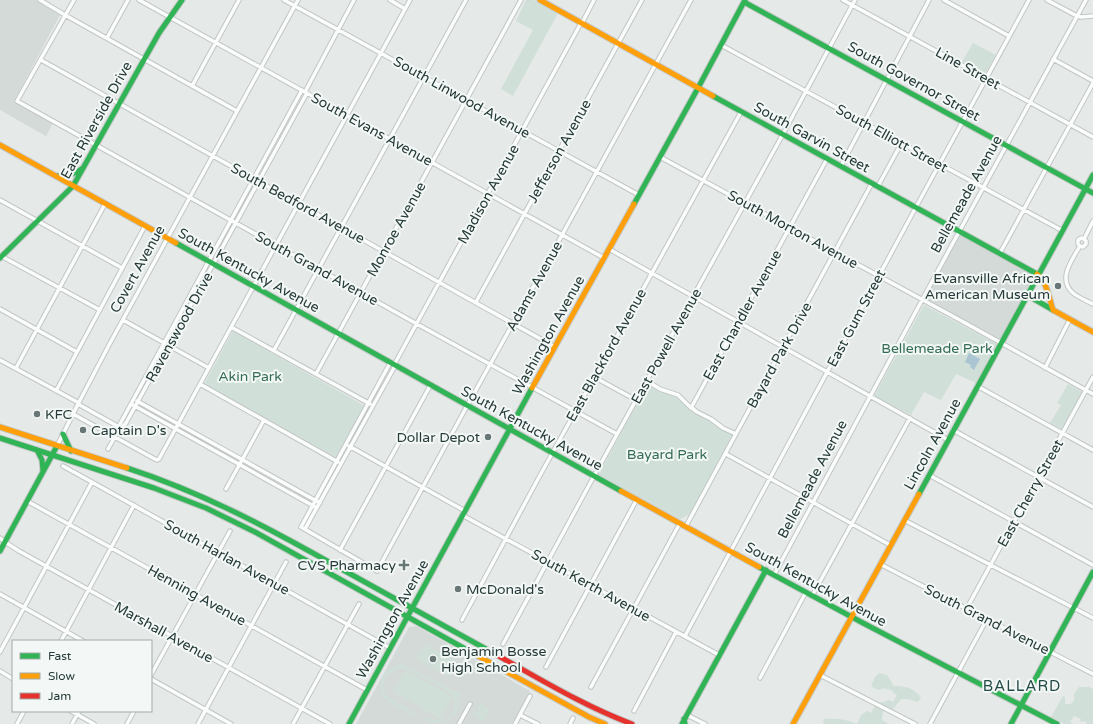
<svg xmlns="http://www.w3.org/2000/svg" width="1093" height="724" font-family="'Varela Round',sans-serif">
<rect width="100%" height="100%" fill="#e5e9e8"/>
<!-- built -->
<path fill="#d3dad8" d="M0 0H36L57 12 60 15 14 101 53 123 46 136 0 110Z
M960 232 1037 275 1000 341 923 300Z
M416 626 530 691 512 724H356L409 627Z"/>
<!-- green -->
<path fill="#d0e0d8" fill-rule="evenodd" d="M526 0H534L558 13 513 96 501 89 533 30 516 21Z
M973 43 996 55 985 74 962 62Z
M924 305 997 344 976 383 956 374 941 400 924 392 911 415 874 396Z
M233 331 365 406 337 458 204 384Z
M648 383 678 396 691 409 733 434 690 514 680 519 599 475V474Z
M1068 384 1083 392 1062 429 1050 423 1061 405 1057 403Z
M425 645 458 663 450 677 417 659Z
M400 663 461 695 460 698 456 697C458 704 458 709 455 715 444 724 418 718 404 710 398 706 390 703 385 698 381 694 380 687 381 681 384 667 396 670 400 663ZM400 668C402 668 403 668 406 669 413 672 448 690 452 695 461 709 448 724 432 723L390 699C377 688 384 671 400 668Z
M405 671 452 697 440 718 394 692Z
M879 673 887 675 894 686C907 686 913 688 921 697L918 702 907 699H901L893 709 886 707 883 712 882 720 889 724H825L823 723 824 719C836 718 847 719 857 724L861 715 867 711 871 713 874 707 880 703 889 700 893 702 897 695 893 693 892 690 882 688 881 690 876 689 871 686 875 677Z
M1079 687H1089L1093 689V724H1086V722L1084 721 1083 722 1080 721 1081 719 1074 716 1070 722 1074 724H1064L1051 717 1063 696 1065 697V704H1071L1074 700V694Z
M480 704 490 710 488 715 478 709Z
M477 711 487 716 484 721 474 715Z"/>
<!-- water -->
<path fill="#abc5d2" d="M969 353 980 359 974 370 970 367 971 365 965 362Z"/>
<g fill="none" stroke-linecap="round" stroke-linejoin="round">
<defs>
<path id="street" d="M40 0 65 15 237 111
M74 0 17 101 417 324 617 434
M139 0 604 258
M284 0 639 195
M390 0 405 9
M843 0 1093 137
M944 0 1009 36
M1047 0 1077 16 1081 17 1093 16
M582 23 594 0
M107 38 128 0
M721 45 1063 231
M1053 59 1093 81
M41 60 555 347
M192 86 239 0
M305 92 354 0
M660 157 958 319 1093 394
M841 166 929 0
M878 186 901 144
M0 200 122 268
M1084 239 1081 238 1078 240V244L1080 246 1083 247 1086 244V241L1084 239 1093 221
M1080 246C1072 260 1057 279 1073 293 1079 298 1087 301 1093 304
M609 249 948 440
M1000 253 1093 83
M1 256 100 310
M476 302 642 0
M0 309 77 352
M123 320 209 368
M231 327 370 404
M274 350 466 0
M0 360 79 403
M390 363 301 527 377 571 467 406 562 235 691 0
M394 365 581 23
M16 368 105 204
M1045 368 1070 319
M316 374 521 0
M594 377 636 400
M647 381 660 389 678 395 688 405 697 412 711 419 723 428 736 434
M200 384 338 462
M977 386 1093 450
M56 391 145 226
M137 401 320 503
M78 404 119 427
M133 405 317 508
M691 408 827 159
M73 414 153 458 157 460 159 459 410 0
M953 430 1093 507
M118 432 126 423 307 93
M57 446 78 404 109 345 298 0
M349 446 465 511
M108 449 117 433 120 424 302 90
M726 454 890 545
M63 466 390 648
M929 475 1093 565
M226 489 264 420
M27 501 367 690
M462 515 719 655
M904 520 1093 618
M686 526 872 183
M305 529 395 366
M0 538 5 542 19 551 330 724
M340 550 430 386
M880 564 1093 674
M774 575 948 252 1086 0
M0 594 83 641
M812 596 910 418
M967 608 1093 377
M462 620 538 479 741 112
M685 636 916 207 1029 0
M61 641 134 505
M503 644 594 476 783 134 855 0
M0 652 92 482
M546 667 637 499
M0 671 13 679
M151 675 230 531
M820 675 915 724
M760 678 806 592
M151 679 231 724
M591 687 680 523
M71 711 94 724
M634 711 676 632
M520 715 538 724
M687 715 705 724
M17 724 24 711
M72 724 79 711
M127 724 134 711
M198 724 286 562
M293 724 359 604
M459 724 470 704
M515 724 530 696
M570 724 573 718
M930 724 987 619"/>
<path id="fast" d="M744 2 1093 193
M713 96 1037 274
M57 176C67 177 75 174 83 168
M634 204 698 88 745 0
M176 243 621 491
M0 258 73 186 159 33 182 0
M1027 295 1053 310
M63 434 71 451
M0 438 154 488 206 508 255 532 478 656
M37 450 42 460 43 471
M127 468C201 492 269 528 336 566 389 595 442 625 495 654
M919 494 1093 175
M0 551 57 446
M759 567 863 623 1057 724
M684 719 685 724
M349 724 532 388
M682 724 766 570
M1011 724 1093 572"/>
<path id="slow" d="M540 0 713 96
M0 145 176 243
M1037 274C1047 282 1049 298 1053 310L1093 332
M532 388 634 204
M0 427 127 468
M621 491 759 567
M478 656 589 717 605 724
M793 724 919 494"/>
<path id="jam" d="M495 654C540 679 584 706 632 724"/>
</defs>
<!-- street casing -->
<use href="#street" stroke="#c2c6c5" stroke-width="5.5"/>
<!-- fast casing -->
<use href="#fast" stroke="#c2c7c6" stroke-width="7"/>
<!-- slow casing -->
<use href="#slow" stroke="#c2c7c6" stroke-width="7"/>
<!-- jam casing -->
<use href="#jam" stroke="#c2c7c6" stroke-width="7"/>
<!-- street -->
<use href="#street" stroke="#fbfcfc" stroke-width="3.5"/>
<!-- fast -->
<use href="#fast" stroke="#30b455" stroke-width="5"/>
<!-- slow -->
<use href="#slow" stroke="#ff9f0a" stroke-width="5"/>
<!-- jam -->
<use href="#jam" stroke="#e5322d" stroke-width="5"/>
</g>
<!-- markers -->
<g fill="#687776" stroke="#f3f8f6" stroke-width="1.5">
<circle cx="1058" cy="286" r="4"/>
<circle cx="37" cy="414" r="4"/>
<circle cx="83" cy="430" r="4"/>
<circle cx="488" cy="437" r="4"/>
<path d="M402 559h4v4h4v4h-4v4h-4v-4h-4v-4h4z"/>
<circle cx="458" cy="589" r="4"/>
<circle cx="433" cy="659" r="4"/>
</g>
<g text-anchor="middle" stroke-width="4" stroke-linejoin="round" paint-order="stroke">
<!-- street labels -->
<g font-size="14" fill="#253a38" stroke="#f3f8f6">
<text transform="translate(968 68) rotate(29)" y="5">Line Street</text>
<text transform="translate(914 81) rotate(29)" y="5">South Governor Street</text>
<text transform="translate(462 97) rotate(29)" y="5">South Linwood Avenue</text>
<text transform="translate(96 120) rotate(-61)" y="5">East Riverside Drive</text>
<text transform="translate(372 129) rotate(29)" y="5">South Evans Avenue</text>
<text transform="translate(812 137) rotate(29)" y="5">South Garvin Street</text>
<text transform="translate(892 138) rotate(29)" y="5">South Elliott Street</text>
<text transform="translate(559 151) rotate(-61)" y="5">Jefferson Avenue</text>
<text transform="translate(488 194) rotate(-61)" y="5">Madison Avenue</text>
<text transform="translate(966 194) rotate(-61)" y="5">Bellemeade Avenue</text>
<text transform="translate(298 203) rotate(29)" y="5">South Bedford Avenue</text>
<text transform="translate(396 229) rotate(-61)" y="5">Monroe Avenue</text>
<text transform="translate(793 229) rotate(29)" y="5">South Morton Avenue</text>
<text transform="translate(317 268) rotate(29)" y="5">South Grand Avenue</text>
<text transform="translate(137 269) rotate(-61)" y="5">Covert Avenue</text>
<text transform="translate(249 270) rotate(29)" y="5">South Kentucky Avenue</text>
<text transform="translate(534 286) rotate(-61)" y="5">Adams Avenue</text>
<text transform="translate(742 315) rotate(-61)" y="5">East Chandler Avenue</text>
<text transform="translate(856 318) rotate(-62)" y="5">East Gum Street</text>
<text transform="translate(179 327) rotate(-61)" y="5">Ravenswood Drive</text>
<text transform="translate(548 335) rotate(-61)" y="5">Washington Avenue</text>
<text transform="translate(666 346) rotate(-61)" y="5">East Powell Avenue</text>
<text transform="translate(606 355) rotate(-61)" y="5">East Blackford Avenue</text>
<text transform="translate(779 355) rotate(-61)" y="5">Bayard Park Drive</text>
<text transform="translate(532 428) rotate(29)" y="5">South Kentucky Avenue</text>
<text transform="translate(932 444) rotate(-61)" y="5">Lincoln Avenue</text>
<text transform="translate(812 479) rotate(-62)" y="5">Bellemeade Avenue</text>
<text transform="translate(1030 493) rotate(-61)" y="5">East Cherry Street</text>
<text transform="translate(227 557) rotate(29)" y="5">South Harlan Avenue</text>
<text transform="translate(816 584) rotate(29)" y="5">South Kentucky Avenue</text>
<text transform="translate(591 585) rotate(29)" y="5">South Kerth Avenue</text>
<text transform="translate(197 595) rotate(29)" y="5">Henning Avenue</text>
<text transform="translate(392 619) rotate(-61)" y="5">Washington Avenue</text>
<text transform="translate(987 619) rotate(27)" y="5">South Grand Avenue</text>
<text transform="translate(164 632) rotate(29)" y="5">Marshall Avenue</text>
</g>
<!-- poi labels -->
<g font-size="14" fill="#253a38" stroke="#f3f8f6" text-anchor="start">
<text x="1050" y="283" text-anchor="end">Evansville African<tspan x="1050" dy="16">American Museum</tspan></text>
<text x="45" y="419">KFC</text>
<text x="91" y="435">Captain D's</text>
<text x="480" y="442" text-anchor="end">Dollar Depot</text>
<text x="396" y="570" text-anchor="end">CVS Pharmacy</text>
<text x="466" y="594">McDonald's</text>
<text x="441" y="656">Benjamin Bosse<tspan x="441" dy="16">High School</tspan></text>
</g>
<!-- park labels -->
<g font-size="14" fill="#346c54" stroke="#f3f8f6">
<text x="937" y="353">Bellemeade Park</text>
<text x="250" y="381">Akin Park</text>
<text x="667" y="459">Bayard Park</text>
</g>
<!-- neighbourhood labels -->
<g font-size="15" letter-spacing="1" fill="#234a47" stroke="#f3f8f6">
<text x="1022" y="691">BALLARD</text>
</g>
</g>
<!-- legend -->
<rect x="12" y="640" width="140" height="72" fill="#f3f8f6" stroke="#a1acaa"/>
<rect x="20" y="653" width="20" height="6" fill="#30b455" stroke="#a1acaa"/>
<text x="48" y="660" font-size="12" fill="#253a38">Fast</text>
<rect x="20" y="673" width="20" height="6" fill="#ff9f0a" stroke="#a1acaa"/>
<text x="48" y="680" font-size="12" fill="#253a38">Slow</text>
<rect x="20" y="693" width="20" height="6" fill="#e5322d" stroke="#a1acaa"/>
<text x="48" y="700" font-size="12" fill="#253a38">Jam</text>
</svg>
